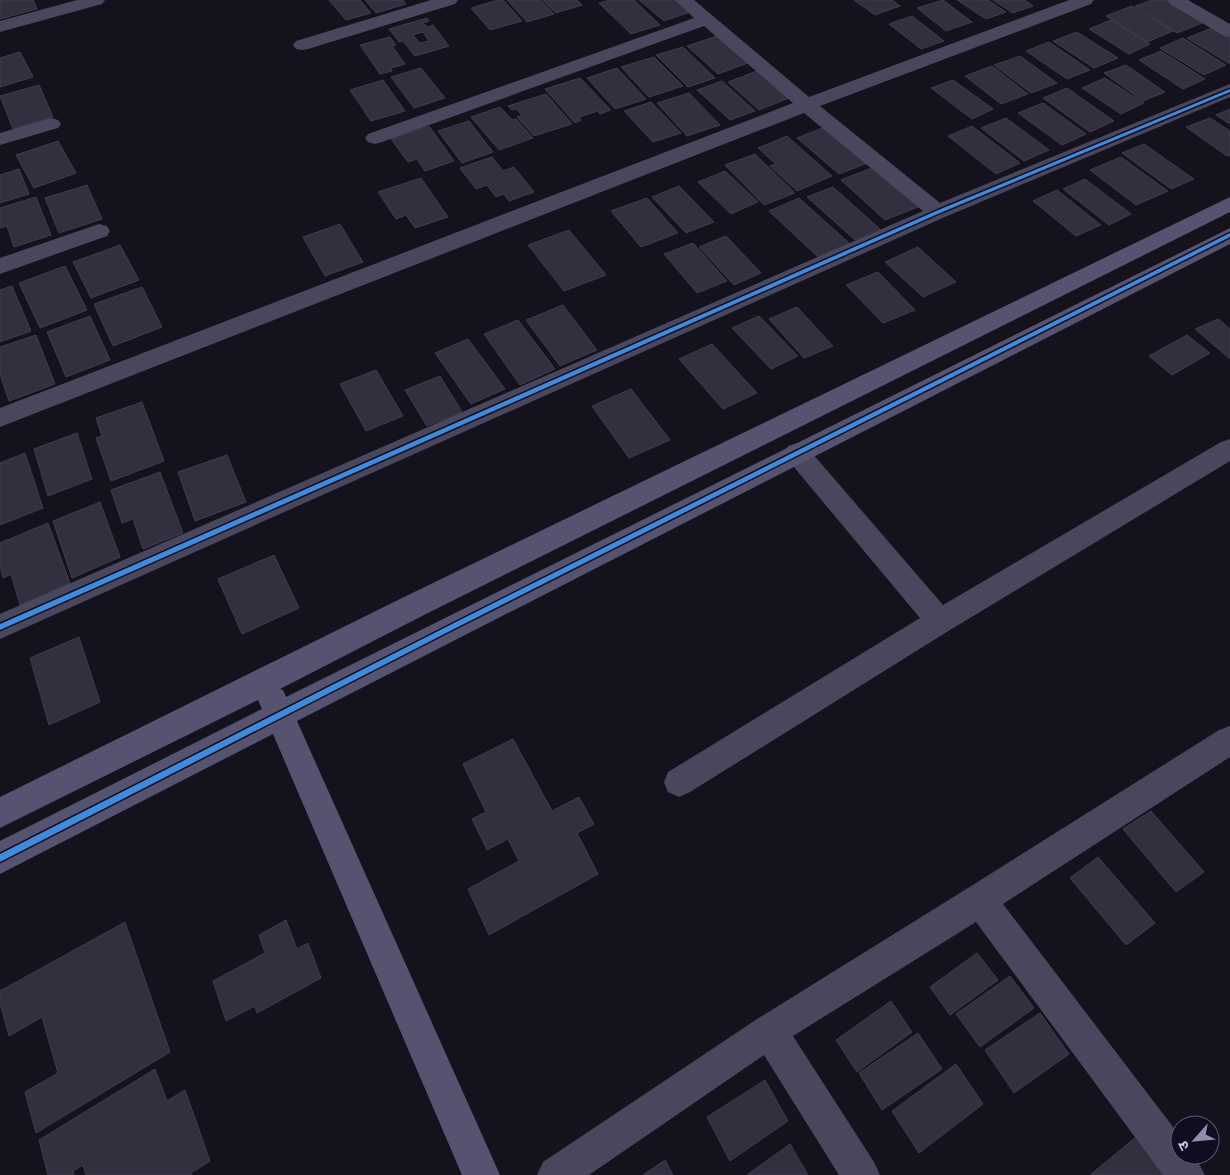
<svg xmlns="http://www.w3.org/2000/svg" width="1230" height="1175" font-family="'Archivo Narrow','Noto Sans Devanagari',sans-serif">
<rect width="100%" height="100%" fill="#14121d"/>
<!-- building -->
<path fill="#322f3f" stroke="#403c50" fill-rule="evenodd" d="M0 0H33L37 9 0 19Z
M329 0H360L371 13 346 20Z
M365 0H403L406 4 376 13Z
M498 0H503L522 21 490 30 471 8Z
M507 0H541L554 14 527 22Z
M543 0H577L582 5 556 13Z
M610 0H634L660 25 631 34 599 3Z
M639 0H675L690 12 664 21Z
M854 0H892L900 6 875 15Z
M943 0 972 22 946 31 917 8Z
M957 0H988L1006 12 986 19Z
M993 0H1025L1033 6 1013 13Z
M1152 0H1172L1207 21 1177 33 1135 6Z
M1132 6 1173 31 1147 42 1106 16Z
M912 16 944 41 921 49 889 24Z
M427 18 429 21 423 23 427 27 433 25 449 46 415 56 403 41 399 42 389 29ZM423 32 429 41 420 43 413 35Z
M1111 20 1150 44 1129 54 1089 29Z
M1214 27 1230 36V64L1187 38Z
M1077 32 1118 58 1094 68 1053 41Z
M717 36 748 63 718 74 687 46Z
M390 37 396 45 392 46 405 64 391 68 392 71 380 74 360 45Z
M1183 38 1226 65 1204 75 1160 48Z
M1049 42 1090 70 1067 79 1026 51Z
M683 47 715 78 688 87 656 55Z
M1161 51 1205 79 1183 89 1139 60Z
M20 52 33 77 0 87V58Z
M1020 56 1057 83 1031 93 994 65Z
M654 57 683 86 649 97 621 67Z
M1126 65 1165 92 1143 101 1104 73Z
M992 66 1028 94 1001 104 965 76Z
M421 68 445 98 414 108 391 77Z
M617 68 646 99 615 109 587 78Z
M757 71 789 98 759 110 728 82Z
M580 78 611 110 600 114 598 111 579 117 581 120 575 123 545 89Z
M1105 78 1144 103 1121 114 1082 88Z
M383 80 405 111 371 121 350 90Z
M953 80 993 109 972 119 931 88Z
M722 81 755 111 730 120 697 90Z
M39 85 53 117 13 129 0 96Z
M1067 88 1114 121 1090 132 1043 98Z
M689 93 720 125 687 136 657 103Z
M546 94 572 124 534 136 517 117 522 115 516 109 512 110 508 106Z
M651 102 681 133 653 142 624 111Z
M1043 103 1086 134 1062 145 1018 113Z
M500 107 512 120 516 119 533 138 499 150 471 117Z
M1230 109V124L1216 115Z
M1006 118 1049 150 1024 161 981 128Z
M1210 118 1230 131V155L1227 156 1186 127Z
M469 121 493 152 462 163 438 131Z
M429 126 454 161 425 171 417 159 408 162 391 139Z
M828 126 870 162 839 174 797 138Z
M972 126 1020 163 996 174 948 136Z
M787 136 832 176 797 191 770 166 776 164 758 148Z
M58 141 76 173 34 188 16 155Z
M1144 144 1194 179 1171 189 1122 153Z
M755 154 795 193 764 205 725 165Z
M492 157 503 171 514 167 534 192 509 201 504 194 496 197 487 185 476 189 460 168Z
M1121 157 1168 191 1136 205 1090 170Z
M879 165 923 205 885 220 841 180Z
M19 169 29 194 0 203V175Z
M725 171 758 202 731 214 698 182Z
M421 178 448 217 415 228 406 215 396 219 378 192Z
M1085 179 1131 214 1109 225 1063 189Z
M87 185 102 219 59 233 45 198Z
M679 186 714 222 686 233 652 197Z
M833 187 880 229 855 240 807 197Z
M1057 190 1101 225 1076 236 1033 201Z
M36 197 51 235 14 247 7 226 0 228V208Z
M647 198 678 233 641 247 611 211Z
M799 198 849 243 818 257 769 211Z
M340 224 363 262 325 276 303 237Z
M569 230 606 275 564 291 528 245Z
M726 236 761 273 734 285 699 247Z
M693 243 727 281 697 293 664 254Z
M120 245 139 280 91 298 73 262Z
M918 247 956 282 923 297 885 262Z
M65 266 87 310 40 328 19 283Z
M878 272 915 310 883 323 846 285Z
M12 286 31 331 0 342V290Z
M142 287 162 327 113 346 94 304Z
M563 305 597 350 560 366 526 320Z
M797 307 833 346 804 358 769 319Z
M90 316 110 360 66 377 47 332Z
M759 316 798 356 771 369 732 328Z
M1218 319 1230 329V359L1195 329Z
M518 320 555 369 520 385 484 334Z
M36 335 55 384 9 401 0 374V347Z
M1187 335 1210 353 1172 375 1149 356Z
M468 339 505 389 471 404 435 353Z
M712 344 757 393 723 409 679 359Z
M376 370 403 416 366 431 340 384Z
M440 376 462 412 427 426 405 390Z
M631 389 670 440 629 458 592 406Z
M142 402 164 461 111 481 96 438 102 436 96 418Z
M77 433 92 479 48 496 34 449Z
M25 453 43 508 0 525V463Z
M227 455 246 502 195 521 178 472Z
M160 472 183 533 143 549 133 519 122 523 111 490Z
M100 502 120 557 72 578 53 521Z
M48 523 70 583 20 605 11 574 3 578 0 566V543Z
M274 555 299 608 242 634 218 579Z
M79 637 100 702 49 725 30 658Z
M513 739 552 811 579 797 594 824 577 833 598 874 489 935 468 889 519 861 508 839 487 850 472 819 486 812 463 764Z
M1151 811 1204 872 1176 892 1123 829Z
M1098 857 1155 923 1126 945 1070 878Z
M286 920 297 949 308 943 321 978 257 1013 255 1006 226 1021 213 981 265 953 259 935Z
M125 922 170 1052 36 1133 25 1092 58 1073 42 1017 9 1036 0 1003V991Z
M977 953 998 980 950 1015 930 987Z
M1010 976 1034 1008 980 1047 956 1014Z
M891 1001 912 1032 857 1072 836 1040Z
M1040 1013 1069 1054 1014 1093 985 1050Z
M918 1033 942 1069 882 1110 859 1073Z
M956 1064 983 1104 919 1153 892 1111Z
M155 1069 167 1101 185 1090 210 1161 191 1173 192 1175H86L83 1165 73 1171 74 1175H48L39 1140Z
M765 1080 788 1121 730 1161 707 1117Z
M1141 1133 1169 1169 1163 1175H1090Z
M790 1144 808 1175H747Z
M665 1160 673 1175H643Z"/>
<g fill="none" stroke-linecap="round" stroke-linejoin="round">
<!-- street -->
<path fill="#49475d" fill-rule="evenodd" d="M77 0H105L102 4 0 32V21Z
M431 0H458L455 4 308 49 302 50 296 49 293 45 296 41Z
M675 0H694L809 97 1069 0H1094L1091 4 820 106 940 203 1230 84V97L945 217 0 639V614L923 211 804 113 0 427V408L793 103 704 26 382 142 375 144 368 142 365 138 368 134 694 18Z
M1167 0H1188L1230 24V37L1224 36 1170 4Z
M51 118 58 120 61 124 58 128 0 145V133Z
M99 224 107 226 110 231 107 236 0 274V258Z
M1230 439V461L950 630 690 792 679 797 668 792 664 782 668 772 920 618 788 460 784 453 788 446 797 443 806 446 943 605 1221 442Z
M1230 726V757L1003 904 1180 1136V1155H1194L1205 1175H1163L976 922 793 1036 874 1162 880 1175H839L764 1055 589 1175H537L543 1162 757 1019 968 888 1219 730Z"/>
<!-- secondary -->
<path fill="#555370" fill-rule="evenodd" d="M1230 197V212L424 615 280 689 283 690 286 697 1230 228V244L297 721 500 1175H462L273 734 0 874V841L262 709 258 700 0 828V797L404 597Z"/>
<defs>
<path id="cycleway" d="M1230 89V92L940 213 0 630V624L936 211Z
M1230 233V237L452 630 0 862V854L448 626Z"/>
</defs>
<!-- cycleway casing -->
<use href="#cycleway" stroke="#110d21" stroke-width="3"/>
<!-- cycleway -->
<use href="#cycleway" fill="#408adc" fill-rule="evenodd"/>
</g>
<!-- north arrow -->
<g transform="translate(1195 1140) rotate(243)"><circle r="24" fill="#110d21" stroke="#5f5a7a"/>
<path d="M0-4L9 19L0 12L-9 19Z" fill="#918cb0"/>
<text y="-8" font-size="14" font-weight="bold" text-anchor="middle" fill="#d5cdff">उ</text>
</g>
</svg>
